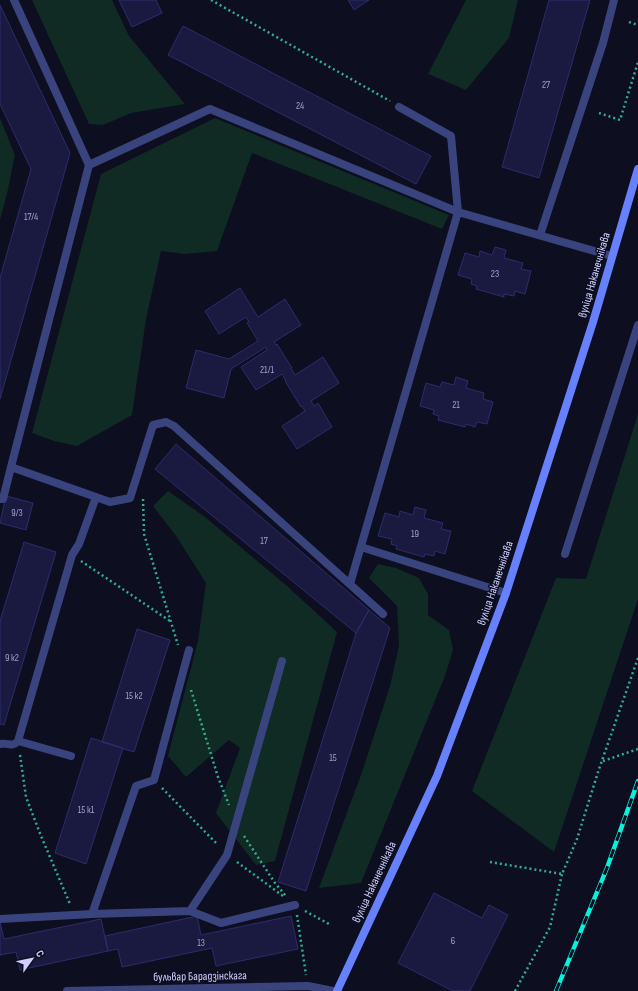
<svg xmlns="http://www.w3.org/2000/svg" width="638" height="991" font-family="'Sofia Sans Condensed',sans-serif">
<rect width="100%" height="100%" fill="#0d0e20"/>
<!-- green -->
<path fill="#102a24" d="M32 0H112L129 36 185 104 131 113 103 125 89 124Z
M466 0H518L509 38 466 90 428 74Z
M0 118 15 155 7 194 0 220Z
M215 118 449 215 442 229 252 153 217 251 185 254 161 251 146 319 132 415 77 446 54 441 32 433 101 174Z
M638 414V599L554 852 472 791 556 578 586 579Z
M168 491 205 517 287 586 337 632 275 861 256 865 216 813 240 748 229 740 186 777 168 756 198 641 206 583 176 536 153 506Z
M378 564 396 568 419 578 428 594V615L449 630 453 650 445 676 361 883 319 888 362 772 390 686 399 645 397 606 369 578Z"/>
<!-- building -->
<path fill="#1a1a41" stroke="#2d2c6c" d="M119 0H156L162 13 132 27Z
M348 0H369L354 10Z
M549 0H590L539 178 502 167Z
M0 5 70 153 0 399V278L31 169 0 104Z
M183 26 431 156 416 184 168 55Z
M495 247 506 250 504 258 523 263 521 269 531 271 525 294 515 291 514 296 504 294V297L476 289 477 286 471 284 472 279 458 275 465 253 479 257 480 251 492 255Z
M240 288 258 317 285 299 301 325 274 342 276 345 277 344 292 368H291L295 375 323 357 339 383 311 401 314 406 318 403 332 427 297 449 282 426 305 411 302 406 301 407 285 381H286L282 374 256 390 241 367 267 350 266 347 231 369 224 398 186 388 196 350 229 359 258 341 247 323 249 322 246 317 219 334 205 311Z
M456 377 468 381 466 388 484 393 483 399 493 402 487 424 477 422 475 427 466 424 465 427 438 420 439 416 433 414 434 410 420 406 426 383 440 387 442 382 454 385Z
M176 444 369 610 356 633 155 469Z
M6 496 33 503 26 530 0 523Z
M415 507 426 510 424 518 443 523 441 529 451 531 445 554 435 551 434 556 425 554 424 557 396 549 397 546 391 544 392 539 378 536 385 513 399 517 400 511 413 515Z
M24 542 56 552 4 725 0 724V621Z
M369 610 390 628 306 891 278 882 356 633Z
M137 629 170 640 134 752 102 742Z
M91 738 123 748 86 864 55 853Z
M434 893 482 918 489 905 508 915 470 991H453L398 963Z
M197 916 201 935 291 916 298 949 216 966 212 948 122 967 118 949 108 951 105 936Z
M101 919 108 951 20 970 16 952 0 955V922L4 939Z"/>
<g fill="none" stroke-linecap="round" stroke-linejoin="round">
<!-- path -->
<path stroke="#30af8f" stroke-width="2.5" stroke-dasharray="2 3" stroke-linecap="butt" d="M211 0 390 101
M629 22 638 25
M599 113 620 120 638 62
M143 499 144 534 178 645
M81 561 170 621
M191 690 218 777 229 805
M20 755 26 797 41 836 70 904
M603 761 638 749
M162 788 218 845
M244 836 275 883 286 896
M237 862 283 896
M490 862 562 874 577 839 599 769 638 658
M305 911 331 925
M297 915 306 975
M515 991 550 927 562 874"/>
<!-- lane -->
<path stroke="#39447e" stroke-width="8" d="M14 0 89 165 11 467 110 502 130 498 153 425 166 422 174 426 383 614
M89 165 210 109 458 212 612 256
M540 235 603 43 614 0
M0 499H3L11 467
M361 547 506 593
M565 554 638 325
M350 584 458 212 451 136 399 107
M18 741 71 756
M0 744C8 742 12 748 18 741L72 555 79 544 96 497
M190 911 227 855 282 661
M92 914 136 786 154 780 189 650
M0 919 92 914 190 911 221 923 295 905"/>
<!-- street -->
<path stroke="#39447e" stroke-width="8" d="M67 991 308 986 333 991"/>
<!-- secondary -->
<path stroke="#6780fc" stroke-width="8" d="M337 991 437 776 506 593 593 322 638 169"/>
<defs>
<path id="rail" d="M556 991 607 868 638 781"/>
</defs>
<!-- rail casing -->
<use href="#rail" stroke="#05f2dc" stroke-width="4.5"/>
<!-- rail -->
<use href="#rail" stroke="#0d0e20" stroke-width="3" stroke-dasharray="9" stroke-linecap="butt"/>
</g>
<g text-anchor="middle" stroke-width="3" stroke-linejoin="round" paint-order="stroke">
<!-- number labels -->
<g font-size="10" fill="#a0a3cf">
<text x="546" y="88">27</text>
<text x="300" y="109">24</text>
<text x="31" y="220">17/4</text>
<text x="495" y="277">23</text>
<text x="267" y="373">21/1</text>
<text x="456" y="408">21</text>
<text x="17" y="516">9/3</text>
<text x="415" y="537">19</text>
<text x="264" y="544">17</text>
<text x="12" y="661">9 к2</text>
<text x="134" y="699">15 к2</text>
<text x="333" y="761">15</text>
<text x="86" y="813">15 к1</text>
<text x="453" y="944">6</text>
<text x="201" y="946">13</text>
</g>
<!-- street labels -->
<g font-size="12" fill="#cdd1fe" stroke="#0d0e20">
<text transform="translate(594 275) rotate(-74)" y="4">вуліца Наканечнікава</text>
<text transform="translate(495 583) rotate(-71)" y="4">вуліца Наканечнікава</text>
<text transform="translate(374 882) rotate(-65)" y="4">вуліца Наканечнікава</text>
<text transform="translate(200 976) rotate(-1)" y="4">бульвар Барадзінскага</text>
</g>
</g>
<!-- north arrow -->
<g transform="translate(32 959) rotate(57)" stroke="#0d0e20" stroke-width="3" paint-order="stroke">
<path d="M0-3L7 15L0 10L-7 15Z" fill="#cdd1fe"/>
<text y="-6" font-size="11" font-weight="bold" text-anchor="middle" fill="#cdd1fe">С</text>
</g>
</svg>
